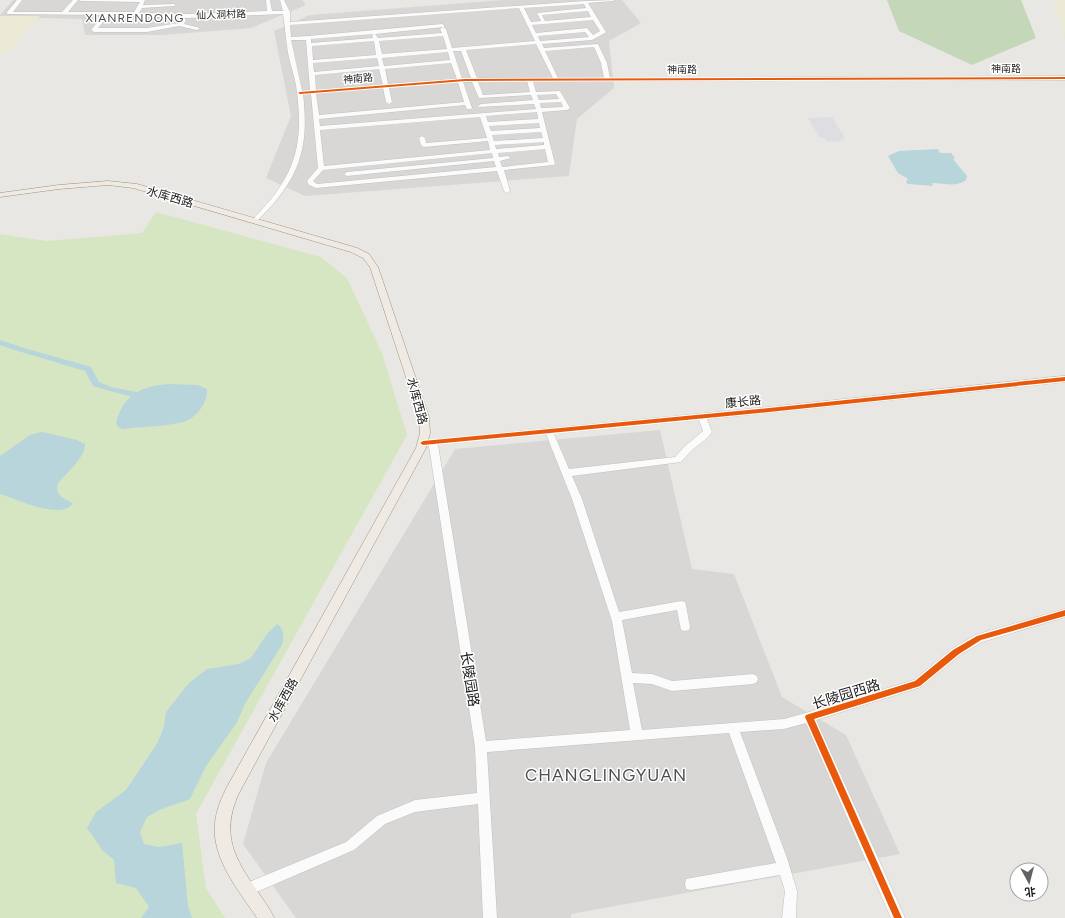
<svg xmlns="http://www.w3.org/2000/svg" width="1065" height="918" font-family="Figtree,'Noto Sans SC',sans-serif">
<rect width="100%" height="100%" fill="#e9e7e3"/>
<!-- residential -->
<path fill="#d8d7d5" d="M13 0H302L306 5 251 28 163 35H85L82 19 0 17V15Z
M503 0H622L641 23 609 41 614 88 577 119 569 176 305 196 266 178 291 116 274 31 310 15Z
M660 430 692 569 734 574 782 697 846 735 900 854 571 914V918H296L243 844 266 763 455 449Z"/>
<!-- farmland -->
<path fill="#e9e9d6" d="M1053 0H1065V41L1054 3Z
M0 16H40L9 53H0Z"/>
<!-- grass -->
<path fill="#d6e6c3" d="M156 212 321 257 347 278 382 353 407 435 196 814 206 888 225 918H0V234L47 241 142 233Z"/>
<!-- forest -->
<path fill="#c4d7b9" d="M887 0H1021L1036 38 972 65 899 31Z"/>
<!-- plaza -->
<path fill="#dedde2" d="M832 117 845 138 837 142 827 141 824 138H820L808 118Z"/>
<!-- water -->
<path fill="#b7d5db" d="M938 149 940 153H951L955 158 953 159 967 176 966 180C955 188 944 183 932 183L933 186 908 184 906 182 908 179 898 173 888 156 899 151Z
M170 384 198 385 207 389C208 401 198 416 186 421 172 426 138 427 122 429L118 427 116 423C124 393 142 386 170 384Z
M42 432 77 440 85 444C86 456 66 474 58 483 54 495 64 499 73 503 62 521 16 499 0 494V456L30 435Z
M277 624C285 630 284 636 282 645L246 702 236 724 206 766 190 799 159 810 147 817 140 832 144 844 159 847 182 843 188 906 192 918H141L149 907 136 888 116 883 114 860 103 851 87 828 96 812 126 790 158 742 164 726 166 712 189 683 207 669 239 664 251 658 267 634Z"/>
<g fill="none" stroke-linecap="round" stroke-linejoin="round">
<!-- canal -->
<path fill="#b7d5db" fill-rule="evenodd" d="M0 340 24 348 91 367 99 382 111 387 136 392 137 394 133 397 110 391 93 386 85 371 8 348 0 345Z"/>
<defs>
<path id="minor" d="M17 0H22L13 12H62L73 0H78L68 12H134L140 2 81 1 79 0H145L143 5 174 4 176 5 174 6 142 8 139 13 186 14 267 11 266 0H270L272 11H283L280 0H284L290 12V22L585 1 615 0 613 1 588 3 606 32 605 33 592 40 542 44 544 48 598 44 607 63 610 78 1065 76V80L533 81 536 92 560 91 570 108 567 110 542 112 555 164 554 165 504 170 510 191 507 193 504 191 497 171 316 188 309 185 307 181 318 168 311 94H303C310 153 297 182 256 222H252V220C295 177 305 146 296 85 294 74 290 64 288 53 286 40 285 27 283 14L186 18 109 15 98 28H147L179 23 183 18 186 20 184 24 200 28 197 30 179 26 147 32H94L91 30 103 15 7 14V12ZM584 4 586 8 537 13 541 21 531 22 524 8ZM519 8 535 41 452 48 446 29 443 27 440 29 442 33 378 38 375 34 444 27V25L442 24 308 36 291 37V36L290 25ZM588 11 591 17 545 21 542 15ZM593 20 600 31 593 35 587 28 536 33 532 25ZM585 32 589 37 540 41 538 36ZM374 34 372 35 373 38 311 43V39ZM443 36 447 49 382 54 379 41ZM291 40H306L310 90 302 91ZM374 41 376 55 313 60 312 46ZM536 44 553 78H477L466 50ZM594 47 601 63 604 78H558L545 51ZM453 51H461L471 78 462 79ZM448 52 450 60 384 66 382 58ZM377 58 379 66 314 72 313 63ZM451 63 457 79 388 84 385 69ZM379 69 383 85 316 90 315 75ZM527 81 530 92 483 95 478 82ZM458 82 464 102 319 115 316 93 383 88 386 102 389 104 392 102 389 88ZM463 82H472L479 98 531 95 533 100 481 104 478 106 479 107 534 104 536 109 320 126 319 119 465 105 467 109H471L472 108ZM556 94 559 99 539 100 537 95ZM561 102 563 107 541 108 540 103ZM537 112 538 119 488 122 486 116ZM480 117 487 138 426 143 425 138 422 136 419 138 421 145 424 147 488 141 490 150 324 166 320 130ZM539 123 540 128 491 131 489 126ZM541 132 543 138 494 141 492 135ZM544 142V145L496 149 495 145ZM545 149 548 162 502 167 500 161 511 158 508 156 499 157 498 153ZM492 153 493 158 347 172 344 174 347 176 494 161 496 167 317 184 313 181 323 170Z
M1065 376V382L707 419 712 432C706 441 697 445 690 452 687 455 684 459 681 462L572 476 582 499 619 612 681 601 685 602 686 605 690 627 689 630 685 631 681 630 677 610 622 620 632 673 652 674 672 681 753 674 757 676 758 679 757 682 753 684 672 691 652 684 633 683 642 730 784 719 809 712 914 680 952 649 975 635 1065 609V617L982 642 960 655 921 687 816 720 905 918H891L806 723 784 729 740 732 787 858 797 891 796 918H782L785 891 780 875 691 890 686 889 685 884 686 879 691 878 776 863 729 733 487 752 497 918H483L478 804 415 812 385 824 354 850 247 896 242 895 241 890 242 885 346 842 377 816 415 800 477 793 475 747 429 446 420 445 419 443 420 441 759 408ZM699 420 703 431 684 447 675 457 569 469 554 434ZM546 434 572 499 612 621 630 730 486 741 438 445Z"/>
<path id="major" d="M108 181 137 184 357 248 369 254 378 267 429 417 430 433 426 448 238 795C221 835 234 858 258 892 263 900 270 908 274 918H257C239 891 211 858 215 823 216 810 222 797 228 785L416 448 420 433 419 417 370 267 363 258 351 252 133 188 108 185 59 189 0 197V193L59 185Z"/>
</defs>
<!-- minor casing -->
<use href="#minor" stroke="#c2c1bf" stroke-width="1"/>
<!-- major casing -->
<use href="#major" stroke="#9d9482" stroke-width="1"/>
<!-- minor -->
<use href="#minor" fill="#fcfbfb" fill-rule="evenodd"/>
<!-- major -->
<use href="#major" fill="#efeae3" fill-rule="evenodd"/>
<defs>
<path id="cycleway" d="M1065 77V79L465 81 300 94 298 93 300 92 465 79Z
M1065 377V381L759 413 423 445 420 443 423 441 759 409Z
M1065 610V616L981 640 959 654 920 686 814 719 902 918H894L805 717 806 715 915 681 953 650 977 636Z"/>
</defs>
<!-- cycleway casing -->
<use href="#cycleway" stroke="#fff" stroke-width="2"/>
<!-- cycleway -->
<use href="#cycleway" fill="#e8590c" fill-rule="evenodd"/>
</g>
<g text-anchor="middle" stroke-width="3" stroke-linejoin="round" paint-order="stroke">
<!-- far-street labels -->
<g font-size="10" fill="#1b1b1b" stroke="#fff">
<text transform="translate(221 14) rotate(-2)" y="4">仙人洞村路</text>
<text x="1006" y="72">神南路</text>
<text x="682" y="73">神南路</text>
<text transform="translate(358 78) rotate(-5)" y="4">神南路</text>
</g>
<!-- far-quarter labels -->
<g font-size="12" letter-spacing="1" fill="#4e4e4e" stroke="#fff">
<text x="135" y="22">XIANRENDONG</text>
</g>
<!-- street labels -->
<g font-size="12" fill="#1b1b1b" stroke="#fff">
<text transform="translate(170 197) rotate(16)" y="4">水库西路</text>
<text transform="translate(417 401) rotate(75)" y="4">水库西路</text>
<text transform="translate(743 402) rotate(-6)" y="4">康长路</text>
<text transform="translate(283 700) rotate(-61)" y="4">水库西路</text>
</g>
<!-- near-street labels -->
<g font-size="14" fill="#1b1b1b" stroke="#fff">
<text transform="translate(470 679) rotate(81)" y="5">长陵园路</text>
<text transform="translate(846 694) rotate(-17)" y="5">长陵园西路</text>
</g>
<!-- near-quarter labels -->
<g font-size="17" letter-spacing="1" fill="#4e4e4e" stroke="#fff">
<text x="606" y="781">CHANGLINGYUAN</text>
</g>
</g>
<!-- north arrow -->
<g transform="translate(1029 882) rotate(173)"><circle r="19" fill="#ffffff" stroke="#a4a4a4"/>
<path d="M0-3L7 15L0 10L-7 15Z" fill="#636261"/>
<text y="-6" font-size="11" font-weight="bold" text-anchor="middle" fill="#1b1b1b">北</text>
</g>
</svg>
